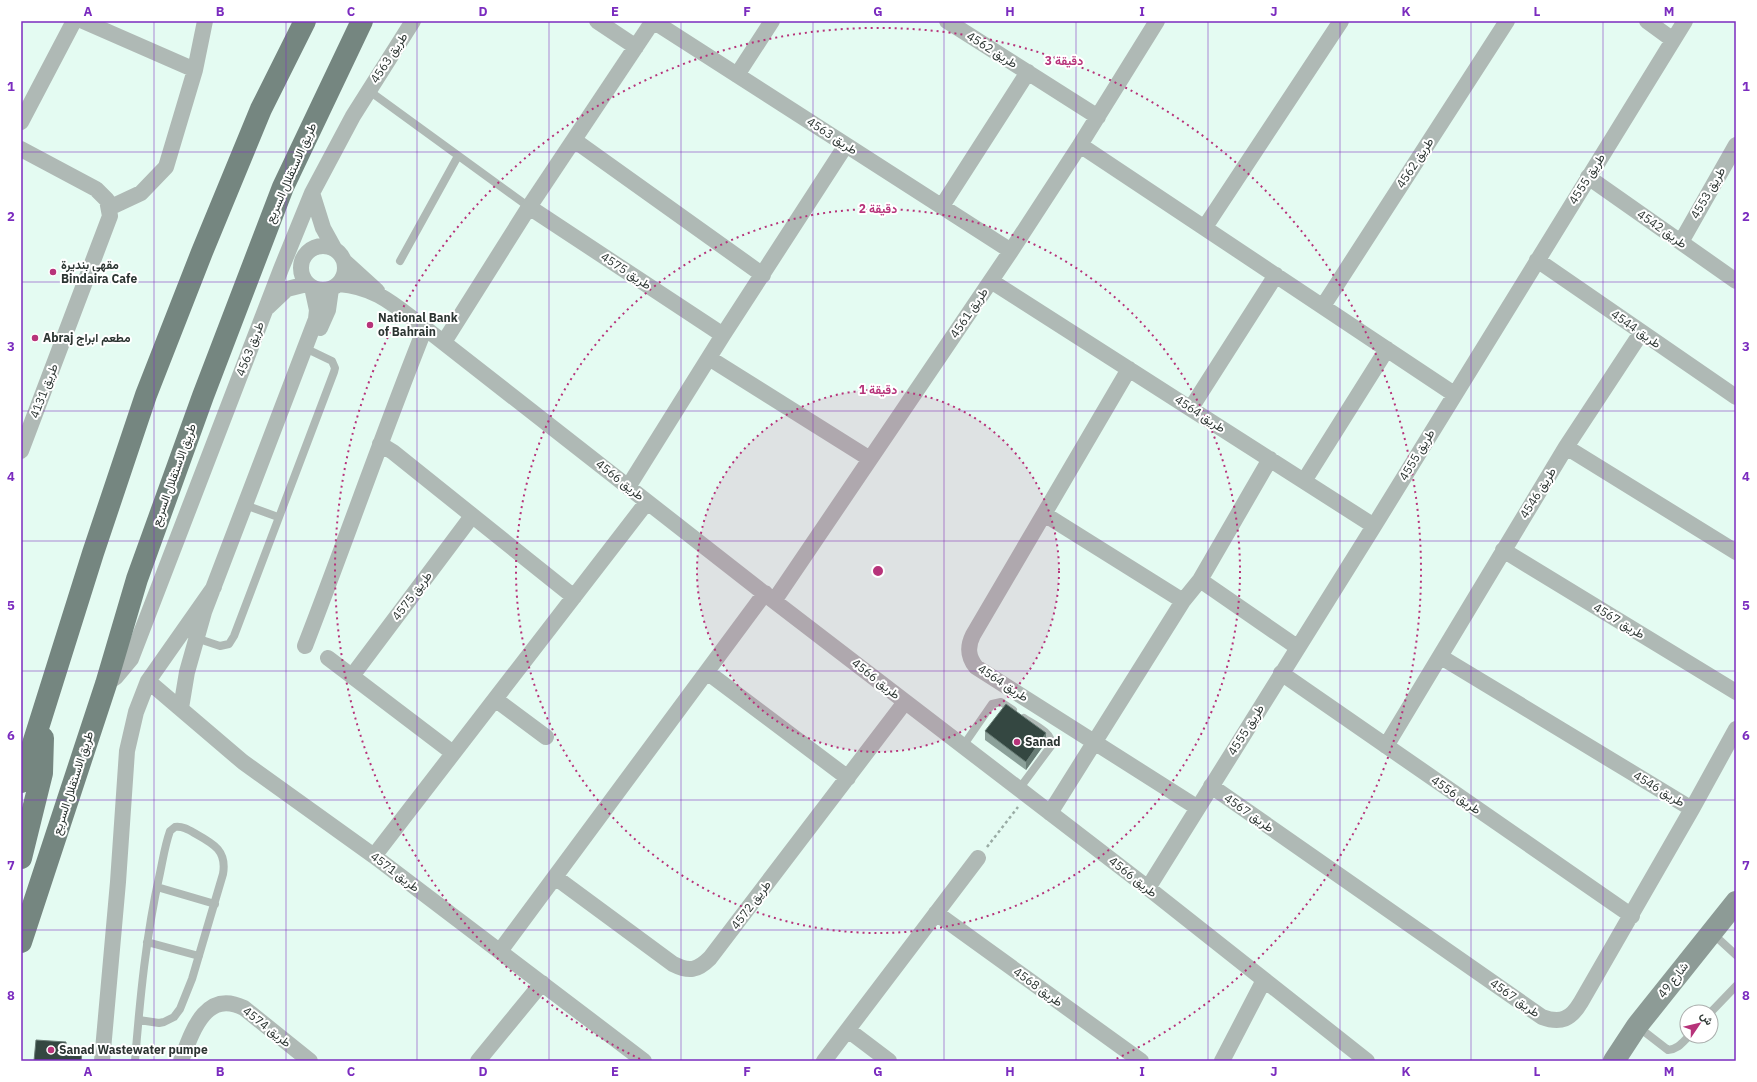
<svg xmlns="http://www.w3.org/2000/svg" width="1757" height="1082" font-family="'IBM Plex Sans',Vazirmatn,sans-serif">
<rect width="100%" height="100%" fill="#e4fbf2"/>
<g fill="none" stroke-linecap="round" stroke-linejoin="round">
<!-- path -->
<path stroke="#99aba4" stroke-width="2.5" stroke-dasharray="3 3" stroke-linecap="butt" d="M987 847 1018 807"/>
<!-- lane -->
<path stroke="#afb9b5" stroke-width="8" d="M368 90 529 207
M400 261 458 156
M245 505 278 517
M196 638 220 646 229 644 234 636 334 372 335 368 332 361 307 349
M963 746 992 704 1001 702 1013 710
M1019 789 1051 746C1054 733 1033 724 1024 718
M157 887 215 904
M1712 933 1736 955
M147 942 199 956
M1711 1012 1736 986
M1637 1026 1668 1050C1678 1049 1682 1043 1689 1036
M135 1061C140 998 146 935 160 873 163 859 165 845 170 831L175 827C183 826 189 830 196 834 214 844 227 851 223 874L192 979 180 1009 174 1017 164 1022 159 1023 139 1020"/>
<!-- street -->
<path stroke="#afb9b5" stroke-width="16" d="M83 21 195 70
M597 21 636 47
M653 21 1011 251
M947 21 1098 117
M1647 21 1673 40
M737 75 772 21
M21 122 74 21
M574 140 763 275
M1080 145 1454 394
M21 149 96 189 107 200 110 216 21 451
M1588 177 1736 281
M312 193 323 228 334 248
M942 206 1028 72
M529 207 723 335
M109 208 141 193 166 167 195 70 205 21
M1205 227 1341 21
M1681 242 1736 145
M301 268a22 22 0 1 1 44 0a22 22 0 1 1-44 0Z
M1537 260 1736 397
M344 261 377 291
M991 281 1374 526
M339 284C377 287 395 306 425 328L774 601 1148 888 1367 1061
M1323 306 1507 21
M268 307 287 289 307 284
M320 328 328 310 331 289
M444 342 529 207 653 21
M709 358 870 459
M1129 369 973 635C967 647 968 657 976 667L1198 808
M1191 408 1276 275
M380 444 393 452 574 597
M1566 447 1736 552
M1304 481 1387 349
M628 487 723 335 846 145
M1044 514 1183 601
M1503 550 1736 692
M1200 580 1297 647
M774 601 1011 251 1080 145 1157 21
M305 646C346 540 383 433 425 328
M1441 657 1692 809
M328 658 453 753
M707 672 848 778
M1281 673 1632 916
M352 676 472 516
M148 681 243 762 374 856 644 1061
M106 684 116 677 131 659 281 269 312 193 353 116 413 21
M495 699 546 737
M181 708 187 672 204 612 316 319 317 310 312 287
M1386 746 1566 447 1641 333
M1211 786 1542 1017C1561 1024 1571 1019 1581 1002L1692 809 1736 729
M1050 813 1183 601 1200 580 1270 459
M374 856 647 502
M555 877 673 964C689 972 697 971 710 958L905 702
M1148 888 1374 526 1685 21
M936 913 1141 1061
M500 951 765 593
M848 1030 889 1061
M102 1061 118 882 127 751 136 712 148 681 214 587
M181 1061C192 1032 205 989 244 1008L310 1061
M478 1061 542 983
M824 1061 978 858
M1222 1061 1264 980"/>
<!-- secondary -->
<path stroke="#8d9b96" stroke-width="22" d="M1614 1061 1637 1026 1736 902"/>
<!-- primary -->
<path stroke="#758680" stroke-width="22" d="M21 782 93 553 146 395 202 252 261 109 305 21
M21 858 42 773 43 738
M21 942 106 684 137 579 203 396 283 187 362 21"/>
</g>
<!-- wall -->
<path fill="#8ca19a" d="M985 731 1046 742 1026 770 985 740Z"/>
<!-- shaded-wall -->
<path fill="#697d76" d="M1046 733V742L1026 770V762Z"/>
<!-- building -->
<path fill="#344741" stroke="#697d76" d="M1006 704 1046 733 1026 762 985 731Z
M36 1040 66 1042V1051L82 1053 81 1061H34Z"/>
<!-- grid -->
<path fill="none" stroke="#7b2cbf" stroke-width="1" stroke-opacity="0.55" d="M154 21V1061M286 21V1061M417 21V1061M549 21V1061M681 21V1061M813 21V1061M944 21V1061M1076 21V1061M1208 21V1061M1340 21V1061M1471 21V1061M1603 21V1061M21 152H1736M21 282H1736M21 411H1736M21 541H1736M21 671H1736M21 800H1736M21 930H1736"/>
<!-- distance rings -->
<circle cx="878" cy="571" r="181" fill="#b7337a" fill-opacity=".12"/>
<g fill="none" stroke="#b7337a" stroke-width="2" stroke-dasharray="2 4">
<circle cx="878" cy="571" r="181"/>
<circle cx="878" cy="571" r="362"/>
<path d="M640 1059A543 543 0 1 1 1116 1059"/>
</g>
<!-- markers -->
<g fill="#b7337a" stroke="#fff" stroke-width="1.5">
<circle cx="53" cy="272" r="4"/>
<circle cx="370" cy="325" r="4"/>
<circle cx="35" cy="338" r="4"/>
<circle cx="1017" cy="742" r="4"/>
<circle cx="51" cy="1050" r="4"/>
</g>
<g text-anchor="middle" stroke-width="4" stroke-linejoin="round" paint-order="stroke">
<!-- street labels -->
<g font-size="12" fill="#2c3532" stroke="#fff">
<text transform="translate(992 50) rotate(32)" y="4">طريق 4562</text>
<text transform="translate(389 58) rotate(-57)" y="4">طريق 4563</text>
<text transform="translate(832 136) rotate(33)" y="4">طريق 4563</text>
<text transform="translate(1415 163) rotate(-57)" y="4">طريق 4562</text>
<text transform="translate(291 173) rotate(-66)" y="4">طريق الاستقلال السريع</text>
<text transform="translate(1587 179) rotate(-58)" y="4">طريق 4555</text>
<text transform="translate(1708 193) rotate(-60)" y="4">طريق 4553</text>
<text transform="translate(1662 229) rotate(35)" y="4">طريق 4542</text>
<text transform="translate(626 271) rotate(33)" y="4">طريق 4575</text>
<text transform="translate(969 313) rotate(-56)" y="4">طريق 4561</text>
<text transform="translate(1636 329) rotate(35)" y="4">طريق 4544</text>
<text transform="translate(250 349) rotate(-69)" y="4">طريق 4563</text>
<text transform="translate(44 391) rotate(-69)" y="4">طريق 4131</text>
<text transform="translate(1200 414) rotate(33)" y="4">طريق 4564</text>
<text transform="translate(1417 455) rotate(-59)" y="4">طريق 4555</text>
<text transform="translate(174 475) rotate(-70)" y="4">طريق الاستقلال السريع</text>
<text transform="translate(620 480) rotate(38)" y="4">طريق 4566</text>
<text transform="translate(1538 493) rotate(-58)" y="4">طريق 4546</text>
<text transform="translate(412 596) rotate(-53)" y="4">طريق 4575</text>
<text transform="translate(1619 621) rotate(31)" y="4">طريق 4567</text>
<text transform="translate(876 679) rotate(38)" y="4">طريق 4566</text>
<text transform="translate(1003 683) rotate(33)" y="4">طريق 4564</text>
<text transform="translate(1246 730) rotate(-58)" y="4">طريق 4555</text>
<text transform="translate(73 783) rotate(-72)" y="4">طريق الاستقلال السريع</text>
<text transform="translate(1659 789) rotate(31)" y="4">طريق 4546</text>
<text transform="translate(1456 795) rotate(35)" y="4">طريق 4556</text>
<text transform="translate(1249 813) rotate(35)" y="4">طريق 4567</text>
<text transform="translate(395 872) rotate(37)" y="4">طريق 4571</text>
<text transform="translate(1133 877) rotate(38)" y="4">طريق 4566</text>
<text transform="translate(751 905) rotate(-53)" y="4">طريق 4572</text>
<text transform="translate(1673 980) rotate(-52)" y="4">شارع 49</text>
<text transform="translate(1038 987) rotate(36)" y="4">طريق 4568</text>
<text transform="translate(1515 998) rotate(35)" y="4">طريق 4567</text>
<text transform="translate(267 1027) rotate(38)" y="4">طريق 4574</text>
</g>
<!-- poi labels -->
<g font-size="12" font-weight="bold" fill="#2c3532" stroke="#fff" text-anchor="start">
<text x="61" y="269">مقهى بنديرة<tspan x="61" dy="14">Bindaira Cafe</tspan></text>
<text x="378" y="322">National Bank<tspan x="378" dy="14">of Bahrain</tspan></text>
<text x="43" y="342">Abraj مطعم ابراج</text>
<text x="1025" y="746">Sanad</text>
<text x="59" y="1054">Sanad Wastewater pumpe</text>
</g>
</g>
<circle cx="878" cy="571" r="6" fill="#b7337a" stroke="#fff" stroke-width="2"/>
<g font-size="12" text-anchor="middle" font-weight="bold" fill="#b7337a" stroke="#fff" stroke-width="4" stroke-linejoin="round" paint-order="stroke">
<text x="1064" y="65">3 دقيقة</text>
<text x="878" y="213">2 دقيقة</text>
<text x="878" y="394">1 دقيقة</text>
</g>
<!-- border -->
<rect width="1757" height="1082" fill="none" stroke="#ffffff" stroke-width="44"/>
<!-- north arrow -->
<g transform="translate(1699 1024) rotate(55)"><circle r="19" fill="#ffffff" stroke="#abaead"/>
<path d="M0-3L7 15L0 10L-7 15Z" fill="#b7337a"/>
<text y="-6" font-size="11" font-weight="bold" text-anchor="middle" fill="#2c3532">ش</text>
</g>
<rect x="22" y="22" width="1713" height="1038" fill="none" stroke="#7b2cbf" stroke-width="1.5"/>
<g font-size="13" text-anchor="middle" font-weight="bold" fill="#7b2cbf">
<text x="88" y="16">A</text>
<text x="220" y="16">B</text>
<text x="351" y="16">C</text>
<text x="483" y="16">D</text>
<text x="615" y="16">E</text>
<text x="747" y="16">F</text>
<text x="878" y="16">G</text>
<text x="1010" y="16">H</text>
<text x="1142" y="16">I</text>
<text x="1274" y="16">J</text>
<text x="1406" y="16">K</text>
<text x="1537" y="16">L</text>
<text x="1669" y="16">M</text>
<text x="11" y="91">1</text>
<text x="1746" y="91">1</text>
<text x="11" y="221">2</text>
<text x="1746" y="221">2</text>
<text x="11" y="351">3</text>
<text x="1746" y="351">3</text>
<text x="11" y="481">4</text>
<text x="1746" y="481">4</text>
<text x="11" y="610">5</text>
<text x="1746" y="610">5</text>
<text x="11" y="740">6</text>
<text x="1746" y="740">6</text>
<text x="11" y="870">7</text>
<text x="1746" y="870">7</text>
<text x="11" y="1000">8</text>
<text x="1746" y="1000">8</text>
<text x="88" y="1076">A</text>
<text x="220" y="1076">B</text>
<text x="351" y="1076">C</text>
<text x="483" y="1076">D</text>
<text x="615" y="1076">E</text>
<text x="747" y="1076">F</text>
<text x="878" y="1076">G</text>
<text x="1010" y="1076">H</text>
<text x="1142" y="1076">I</text>
<text x="1274" y="1076">J</text>
<text x="1406" y="1076">K</text>
<text x="1537" y="1076">L</text>
<text x="1669" y="1076">M</text>
</g>
</svg>
